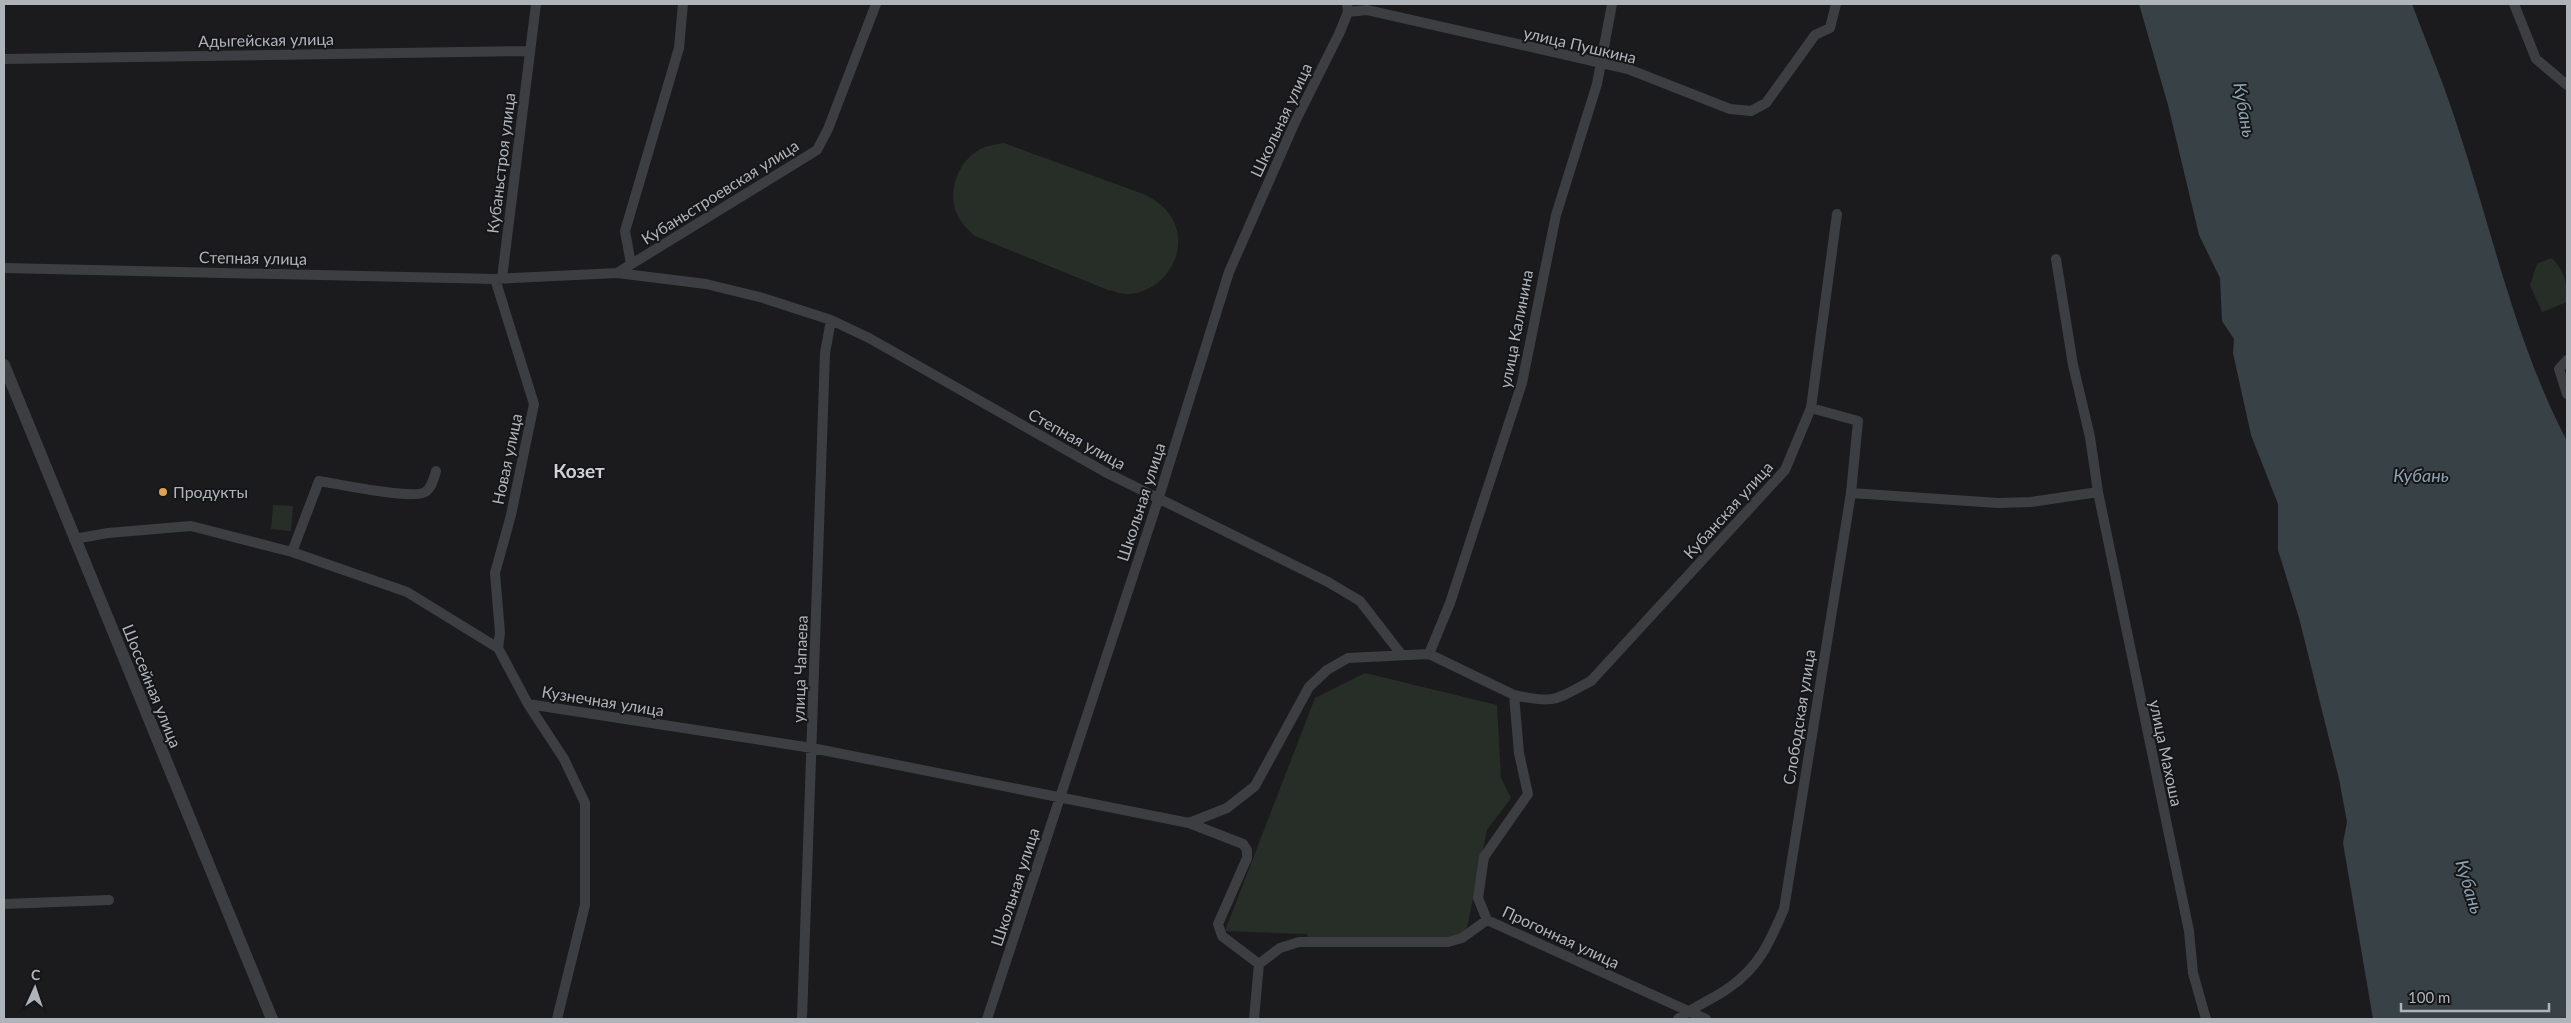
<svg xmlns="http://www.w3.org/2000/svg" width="2571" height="1023" font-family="Lato,sans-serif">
<rect width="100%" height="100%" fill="#1b1b1d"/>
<!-- green -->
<path fill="#272e28" d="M1004 143 1146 195C1158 202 1168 209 1174 222 1189 254 1162 294 1127 294 1121 294 1114 291 1108 290L975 236C967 229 960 222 956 212 947 188 961 156 985 147 991 145 998 144 1004 143Z
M2551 258C2565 270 2567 284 2567 302L2542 312 2530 285 2537 264Z
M273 505 293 506 291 531 271 529Z
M1365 673 1497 705 1501 778 1511 798 1487 830 1467 928 1457 940 1308 938 1307 934 1225 931 1315 698Z"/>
<!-- water -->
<path fill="#374146" d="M2139 4H2412C2427 44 2444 84 2457 125 2492 230 2515 342 2567 441V1019H2373L2343 843 2347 822 2339 779 2299 618 2278 550V504L2251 435 2233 353 2234 339 2222 321 2220 278 2199 235 2168 105Z"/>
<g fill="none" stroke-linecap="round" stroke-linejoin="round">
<!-- minor -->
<path stroke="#3c3e41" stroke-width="10" d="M2514 4 2536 59 2567 85
M1348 12 1367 10 1628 69 1730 109 1751 111 1766 103 1815 35 1830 28 1836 4
M4 59 529 51
M2056 259 2073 365 2090 437 2098 492 2189 931 2193 973 2206 1019
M631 264 625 231 679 48 683 4
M4 268 495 279 617 273 706 284 763 298 831 320 869 338 1105 472 1328 582 1360 601 1401 654
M617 273 817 150 828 129 876 4
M502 278 536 4
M495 279 534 404 511 515 495 573 500 633 498 648
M2567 360 2559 369 2567 394
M1851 493 1998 503 2031 502 2098 492
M74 539 108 533 191 526 292 552 407 592 498 648 528 704 812 748 1189 823 1243 844 1247 850V858L1218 924 1222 936 1259 964
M292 552 319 481C338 484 412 500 425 492 432 488 434 478 436 471
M1429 654 1450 603 1522 383 1556 215 1597 84 1612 4
M1514 695C1555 704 1555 700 1591 681L1785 470 1811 408 1837 214
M528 704 564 759 585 803V905L557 1019
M1189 823 1227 808 1255 786 1309 687 1327 670 1348 658 1429 654 1514 695 1519 753 1528 794 1484 857 1478 898 1487 920
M4 904 109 900
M1259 964 1280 948 1299 942H1448L1462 938 1487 920 1706 1019
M802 1019 825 353 831 320
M987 1019 1158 500 1229 272 1295 122 1339 34 1348 12 1347 4
M1254 1019 1259 964
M1678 1019C1694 1006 1714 999 1730 987 1760 966 1770 941 1784 909L1851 493 1858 421 1811 408"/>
<!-- tertiary -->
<path stroke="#3c3e41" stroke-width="12" d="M4 365 272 1019"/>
</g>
<!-- markers -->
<circle fill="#dda253" stroke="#161618" stroke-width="2" cx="163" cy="492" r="5"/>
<g text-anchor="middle" stroke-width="4" stroke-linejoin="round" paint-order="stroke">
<!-- street labels -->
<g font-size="16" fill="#afb4bb" stroke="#161618">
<text transform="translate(266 40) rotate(-1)" y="6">Адыгейская улица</text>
<text transform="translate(1580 45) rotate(13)" y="6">улица Пушкина</text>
<text transform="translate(1281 120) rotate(-65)" y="6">Школьная улица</text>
<text transform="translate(501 163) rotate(-83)" y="6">Кубаньстроя улица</text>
<text transform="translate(720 192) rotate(-32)" y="6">Кубаньстроевская улица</text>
<text transform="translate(253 258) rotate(1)" y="6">Степная улица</text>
<text transform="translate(1516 329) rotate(-79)" y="6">улица Калинина</text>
<text transform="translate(1077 439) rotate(29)" y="6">Степная улица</text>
<text transform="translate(507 459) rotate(-78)" y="6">Новая улица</text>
<text transform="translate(1141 502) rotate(-72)" y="6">Школьная улица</text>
<text transform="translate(1728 510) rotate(-48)" y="6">Кубанская улица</text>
<text transform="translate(800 669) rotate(-88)" y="6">улица Чапаева</text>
<text transform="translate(152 686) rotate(68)" y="6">Шоссейная улица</text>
<text transform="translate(603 701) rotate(9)" y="6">Кузнечная улица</text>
<text transform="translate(1799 717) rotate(-81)" y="6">Слободская улица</text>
<text transform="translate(2166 753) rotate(78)" y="6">улица Махоша</text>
<text transform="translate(1015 887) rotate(-72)" y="6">Школьная улица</text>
<text transform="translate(1561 937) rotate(25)" y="6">Прогонная улица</text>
</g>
<!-- poi labels -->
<g font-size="16" fill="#afb4bb" stroke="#161618" text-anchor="start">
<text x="173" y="498">Продукты</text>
</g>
<!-- water labels -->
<g font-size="18" font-style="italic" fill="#8ba2b1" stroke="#161618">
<text transform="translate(2244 110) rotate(80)" y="6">Кубань</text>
<text x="2421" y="482">Кубань</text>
<text transform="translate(2469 887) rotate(73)" y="6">Кубань</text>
</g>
<!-- quarter labels -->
<g font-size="19" font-weight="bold" fill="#d0d2d7" stroke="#161618">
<text x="579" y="478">Козет</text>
</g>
</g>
<!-- border -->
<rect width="2571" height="1023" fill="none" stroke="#afb4bb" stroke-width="10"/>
<!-- north arrow -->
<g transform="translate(35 988) rotate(3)" stroke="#161618" stroke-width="4" paint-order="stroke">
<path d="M0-4L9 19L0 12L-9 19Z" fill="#afb4bb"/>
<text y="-8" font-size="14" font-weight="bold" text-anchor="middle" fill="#afb4bb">С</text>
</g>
<!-- scale -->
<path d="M2401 1003v8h148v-8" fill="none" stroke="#afb4bb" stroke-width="2.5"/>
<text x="2408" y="1003" font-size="15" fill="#afb4bb" stroke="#161618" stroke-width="4" paint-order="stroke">100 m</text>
</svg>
